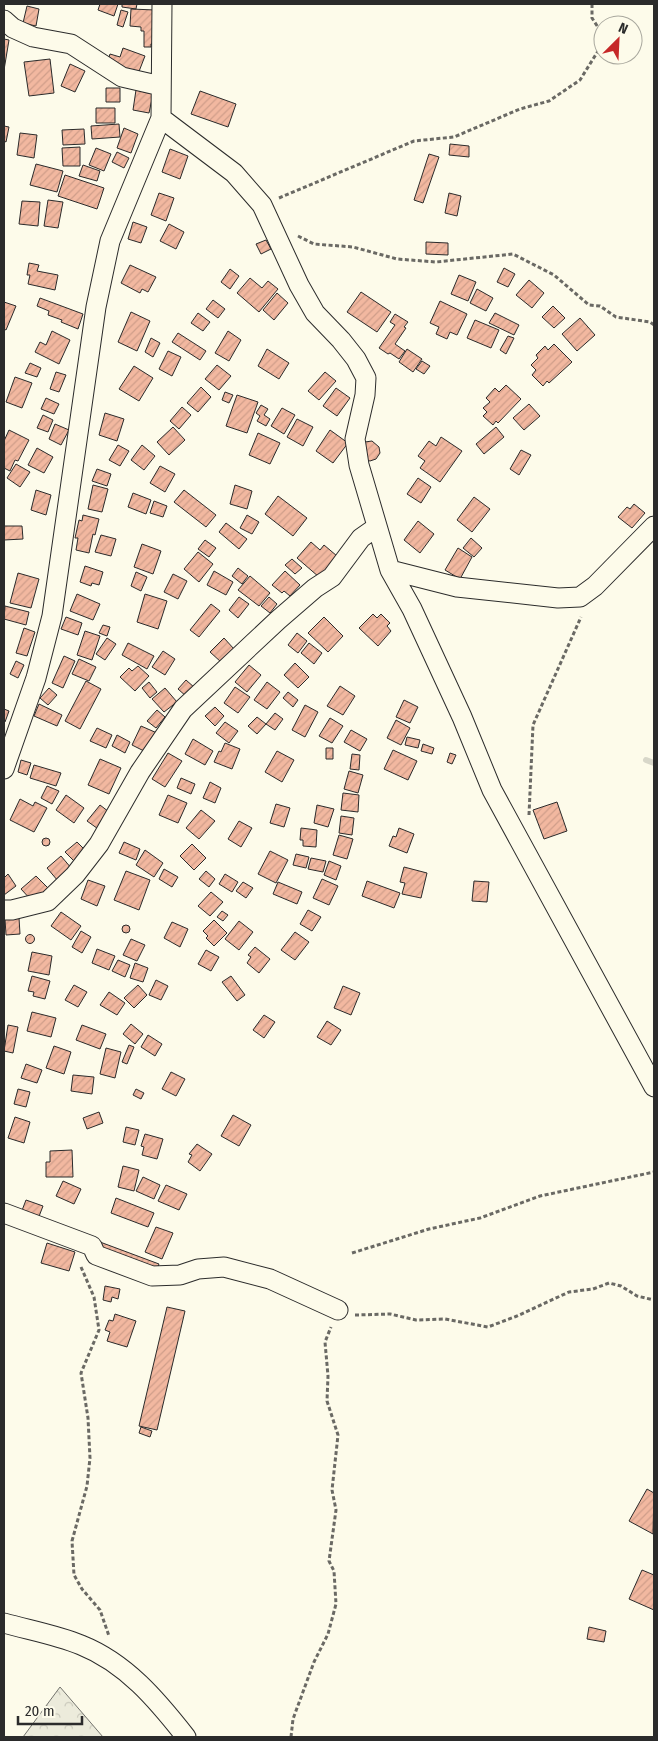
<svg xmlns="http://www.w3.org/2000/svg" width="658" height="1741" font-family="'Fira Sans Condensed',sans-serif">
<defs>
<pattern id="forest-crowns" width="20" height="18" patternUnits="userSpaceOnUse" patternTransform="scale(1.25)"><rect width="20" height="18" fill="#ecebdb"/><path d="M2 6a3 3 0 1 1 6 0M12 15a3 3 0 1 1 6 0" fill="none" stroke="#cbcabc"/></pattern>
<pattern id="building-hatch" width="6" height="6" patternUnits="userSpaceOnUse" patternTransform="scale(1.25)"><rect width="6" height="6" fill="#f2b8a0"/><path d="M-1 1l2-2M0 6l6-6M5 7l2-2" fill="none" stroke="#d09e8a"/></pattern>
</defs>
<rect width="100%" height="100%" fill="#fdfbea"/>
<!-- forest -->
<path fill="url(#forest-crowns)" stroke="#74746e" d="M60 1687 103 1737H23Z"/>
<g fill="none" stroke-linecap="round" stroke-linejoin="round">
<!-- stream -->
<path stroke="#d8d7c9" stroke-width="6" d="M646 760 654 763"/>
</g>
<!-- building -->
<path fill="url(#building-hatch)" stroke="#2b2b2b" d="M100 4H118L114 16 98 10Z
M122 4H137L136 9 122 7Z
M27 6 39 9 36 26 23 23Z
M131 9 155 10V44H151V47H144V31H141V27L130 26Z
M121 10 128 12 123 27 117 25Z
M4 39 9 40 4 70Z
M123 48 145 56 138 74 117 66 119 64 108 60 110 54 120 57Z
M50 59 54 93 29 96 24 62Z
M70 64 85 71 75 92 61 86Z
M106 88H120V102H106Z
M136 90 153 94 149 113 133 110Z
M200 91 236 104 228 127 191 114Z
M96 108H115V123H96Z
M119 124 120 137 92 139 91 126Z
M4 126 9 127 6 142 4 141Z
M124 128 138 134 131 153 117 148Z
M84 129 85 144 63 145 62 130Z
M20 133 37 135 34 158 17 155Z
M450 144 469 146V157L449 155Z
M80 147V166H63L62 148Z
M96 148 111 154 104 171 89 165Z
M170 149 188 156 180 179 162 172Z
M117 152 129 158 124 168 112 162Z
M429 154 439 157 423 203 414 200Z
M36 164 63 171 57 192 30 185Z
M83 165 100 171 97 181 79 176Z
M65 175 104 188 97 209 58 196Z
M159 193 174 198 166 221 151 215Z
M449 193 461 196 457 216 445 213Z
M48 200 63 202 58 228 44 226Z
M22 201 40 202 38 226 19 224Z
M133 222 147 227 141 243 128 239Z
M169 224 184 232 176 249 160 241Z
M266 240 271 249 261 254 256 244Z
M426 242 448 243V255L426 254Z
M29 263 39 265 37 271 58 275 55 290 28 284 30 275H27Z
M130 265 156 277 148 292 142 289 140 293 121 283Z
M504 268 515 274 508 287 497 282Z
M230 269 239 276 230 289 221 282Z
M459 275 476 282 468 301 451 294Z
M250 278 262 288 268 281 278 289 259 312 237 293Z
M529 280 544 293 532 308 516 295Z
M477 289 493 298 486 311 470 303Z
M361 292 391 312 377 332 347 312Z
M277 293 288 303 274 320 263 310Z
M40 298 83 314 78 329 61 322 62 320 48 315 49 311 37 306Z
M213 300 225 309 218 318 206 309Z
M440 301 467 314 457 335 450 332 447 339 436 334 439 327 430 323Z
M4 302 16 306 6 330 4 329Z
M553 306 565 318 554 328 542 317Z
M131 312 150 321 137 351 118 342Z
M198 313 210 322 203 331 191 323Z
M495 313 519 325 514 335 489 323Z
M395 314 408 322 404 327 406 328 395 344 405 351 399 359 390 353 388 354 379 348 395 325 390 322Z
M580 318 595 335 577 351 562 334Z
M475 320 499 330 491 348 467 338Z
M52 331 70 340 59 364 35 352 40 342 46 345Z
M228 331 241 340 229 361 215 353Z
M178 333 206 351 200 360 172 342Z
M508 336 514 338 506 354 500 350Z
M151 338 160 343 153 357 145 352Z
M554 344 572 362 549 383 547 381 543 386 532 375 536 370 531 365 538 358 536 355 545 346 548 350Z
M267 349 289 363 279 379 258 366Z
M407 349 422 359 413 372 399 362Z
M168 351 181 357 172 376 159 369Z
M422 361 430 366 424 374 416 369Z
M30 363 41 368 37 377 25 373Z
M217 365 231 376 219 390 205 379Z
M134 366 153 378 139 401 119 389Z
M56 372 66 375 59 392 50 389Z
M325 372 336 381 319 400 308 391Z
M15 377 32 383 22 408 6 402Z
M506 385 521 399 498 423 496 421 493 425 483 416 487 412 483 408 490 402 486 398 495 388 499 392Z
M201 387 211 397 198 412 187 403Z
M336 388 350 398 337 416 323 406Z
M225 392 233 395 229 403 222 400Z
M237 395 258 402 247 433 226 426Z
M46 398 59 404 54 414 41 409Z
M529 404 540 416 524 430 513 418Z
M261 405 268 409 264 415 270 419 266 426 257 421 260 416 256 413Z
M182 407 191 415 179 429 170 421Z
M282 408 295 415 284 434 271 426Z
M105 413 124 419 117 441 99 435Z
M43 415 53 420 48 432 37 428Z
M297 419 313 427 303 446 287 437Z
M55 424 69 430 61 445 49 439Z
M173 427 185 440 169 455 157 442Z
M496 427 504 437 484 454 476 444Z
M9 430 29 440 18 461 15 460 10 471 4 468V441Z
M330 430 348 443 333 463 316 451Z
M258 433 280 443 270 464 249 455Z
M441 437 462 451 440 482 420 468 425 461 418 456 429 441 436 446Z
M372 441 379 447 380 453 376 459 370 461 366 460 362 444 365 442Z
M118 445 129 451 120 466 109 460Z
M142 445 155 456 144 470 131 460Z
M37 448 53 457 44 473 28 465Z
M521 450 531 455 519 475 510 469Z
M16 464 30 472 20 487 7 478Z
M160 466 175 474 165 492 150 483Z
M97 469 111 474 107 486 92 481Z
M418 478 431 487 421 503 407 494Z
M93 485 108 489 102 512 88 509Z
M235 485 252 491 247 509 230 504Z
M36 490 51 495 46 515 31 510Z
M184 490 216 515 206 527 174 502Z
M133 493 151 500 146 514 128 507Z
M278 496 307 518 293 536 265 514Z
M474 497 490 509 472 532 457 520Z
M154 501 167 506 163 517 150 513Z
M634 504 645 513 632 528 618 517 627 507 630 509Z
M83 515 99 519 95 535 93 534 89 553 76 550 78 538H75L79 520 82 521Z
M247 515 259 522 252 534 240 528Z
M418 521 434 534 420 553 404 540Z
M226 523 247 539 239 549 219 532Z
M4 526H22L23 539 4 540Z
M101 535 116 539 111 556 95 552Z
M471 538 482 548 474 557 463 548Z
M205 540 216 548 209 557 198 549Z
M311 542 320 550 324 545 337 556 319 577 297 558Z
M142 544 161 551 153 574 134 567Z
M458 548 472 557 460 579 445 570Z
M198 552 213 564 199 582 184 569Z
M292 559 302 568 295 574 285 565Z
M85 566 103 572 99 585 92 583 91 586 80 582Z
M238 568 248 576 242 584 232 576Z
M214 571 233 582 226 595 207 585Z
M285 571 300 585 290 596 284 591 282 593 272 585Z
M136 572 147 577 141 591 131 586Z
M18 573 39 579 31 608 10 603Z
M173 574 187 581 178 599 164 592Z
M250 576 270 593 259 606 238 590Z
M77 594 100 604 93 620 70 611Z
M145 594 167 601 158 629 137 622Z
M239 597 249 604 238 618 229 610Z
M269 597 277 604 270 613 261 606Z
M211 604 220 611 199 637 190 630Z
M5 606 29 612 26 625 4 619Z
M373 614 377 618 381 614 390 623 387 626 391 631 378 646 359 628Z
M66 617 82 623 78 635 61 629Z
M324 617 343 636 328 652 308 633Z
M103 625 110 627 107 636 99 633Z
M24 628 35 632 27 656 16 653Z
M85 631 100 636 92 660 77 655Z
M297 633 307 641 298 653 288 645Z
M107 638 116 644 105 660 96 654Z
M224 638 234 649 221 662 210 652Z
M128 643 154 656 147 669 122 655Z
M309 643 322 653 314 664 301 653Z
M163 651 175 659 165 675 152 667Z
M64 656 75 661 63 688 52 683Z
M79 659 96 667 89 681 72 674Z
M16 661 24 665 18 678 10 674Z
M295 663 309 677 298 688 284 675Z
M249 665 261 675 247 692 235 682Z
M138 666 149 676 135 691 120 677 129 668 132 671Z
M186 680 195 688 187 697 178 689Z
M86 681 101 689 80 729 65 721Z
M149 682 157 692 150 698 142 688Z
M267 682 280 692 267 709 254 700Z
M340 686 355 696 343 715 327 706Z
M235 687 250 697 238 713 224 703Z
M49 688 57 695 48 705 40 698Z
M165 688 177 702 164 712 152 699Z
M288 692 298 700 293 707 283 698Z
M404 700 418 707 410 723 396 717Z
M39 704 62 715 57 726 34 716Z
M305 705 318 712 305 737 292 730Z
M215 707 224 716 215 726 205 716Z
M4 709 9 711 5 722 4 721Z
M157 710 165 717 156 728 147 721Z
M275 713 283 719 275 730 266 724Z
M257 717 266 724 257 734 248 726Z
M330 718 343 726 332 743 319 736Z
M396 720 410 728 401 745 387 738Z
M225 722 238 731 229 743 216 733Z
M141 726 157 733 148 753 132 745Z
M97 728 112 735 106 748 90 741Z
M351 730 367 739 360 751 344 742Z
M117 735 130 742 125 753 112 746Z
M407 737 420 740 418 748 405 745Z
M193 739 213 751 205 765 185 754Z
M225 743 240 749 232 769 214 762 219 751 221 752Z
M423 744 434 748 432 754 421 751Z
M326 748H333V759H326Z
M393 750 417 761 408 780 384 769Z
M277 751 294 760 282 782 265 772Z
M168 753 182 761 165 787 152 779Z
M450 753 456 755 452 764 447 762Z
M352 754 360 755 359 770 350 769Z
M100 759 121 768 109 794 88 785Z
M21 760 31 763 27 775 18 772Z
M34 765 61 773 56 786 30 778Z
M349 771 363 775 358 793 344 789Z
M181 778 195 784 191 794 177 788Z
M210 782 221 788 215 803 203 798Z
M47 786 59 791 52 804 41 798Z
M343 793 359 795 358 812 341 810Z
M66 795 84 808 74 823 56 810Z
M168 795 187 803 178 823 159 815Z
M20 799 33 806 35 802 47 808 34 832 10 820Z
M557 802 567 831 544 839 533 810Z
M276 804 290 808 284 827 270 823Z
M100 805 113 815 101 831 87 821Z
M317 805 334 809 328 827 314 823Z
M201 810 215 821 199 839 186 828Z
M341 816 354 818 352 835 339 833Z
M239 821 252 828 241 847 228 839Z
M301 828 317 830 316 847 303 846V840H300Z
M399 828 414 834 407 853 389 846 393 836 396 837Z
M339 835 353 839 347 859 333 855Z
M42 842a4 4 0 1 1 8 0a4 4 0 1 1-8 0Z
M77 842 86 851 75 862 65 852Z
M124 842 140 849 136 860 119 853Z
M192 844 206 858 194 870 180 856Z
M145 850 163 863 154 877 136 865Z
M270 851 288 860 276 883 258 874Z
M296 854 309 857 306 868 293 865Z
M61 856 72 869 58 881 47 868Z
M311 858 326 861 323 872 308 869Z
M329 861 341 866 336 880 324 875Z
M404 867 427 873 421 898 402 894 405 883 400 882Z
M164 869 178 877 172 887 159 879Z
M126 871 150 880 139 910 114 900Z
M206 871 215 879 209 887 199 879Z
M8 874 16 886 4 895V875L5 877Z
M225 874 238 882 232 892 219 884Z
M36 876 48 888 33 902 21 889Z
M322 879 338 886 329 905 313 898Z
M88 880 105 886 97 906 81 899Z
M367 881 400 893 394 908 362 896Z
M474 881 489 882 487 902 472 901Z
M243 882 253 888 246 898 236 891Z
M278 882 302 892 297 904 273 894Z
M211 892 223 902 210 916 198 906Z
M308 910 321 917 312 931 300 924Z
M222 911 228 915 223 921 217 917Z
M61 912 81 926 71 940 51 926Z
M19 918 20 934 6 935 5 919Z
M214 920 227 933 214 946 206 938 208 936 203 931Z
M239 921 253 932 239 950 225 939Z
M172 922 188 929 180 947 164 938Z
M122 929a4 4 0 1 1 8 0a4 4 0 1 1-8 0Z
M81 931 91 937 82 953 72 947Z
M295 932 309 942 295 960 281 950Z
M25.5 939a4.5 4.5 0 1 1 9 0a4.5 4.5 0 1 1-9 0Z
M131 939 145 945 137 961 123 955Z
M255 947 270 959 259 973 247 963 251 957 248 955Z
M97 949 115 956 109 970 92 963Z
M206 950 219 957 211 971 198 964Z
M32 952 52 956 49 975 28 971Z
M118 960 130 965 125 977 112 971Z
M135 963 148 968 143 982 130 978Z
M32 976 50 981 45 999 33 996 34 992 28 991Z
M231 976 245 995 237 1001 222 982Z
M156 980 168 986 161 1000 149 995Z
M74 985 87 992 78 1007 65 1000Z
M138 985 147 995 134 1008 124 998Z
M343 986 360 993 351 1015 334 1008Z
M109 992 125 1003 117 1015 100 1005Z
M32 1012 56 1018 51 1037 27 1031Z
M264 1015 275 1022 264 1038 253 1030Z
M327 1021 341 1030 331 1045 317 1037Z
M131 1024 143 1034 135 1044 123 1034Z
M8 1025 18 1027 13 1053 4 1051Z
M82 1025 106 1034 100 1049 76 1040Z
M148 1035 162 1044 155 1056 141 1047Z
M129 1045 134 1047 127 1064 122 1062Z
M54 1046 71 1052 64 1074 46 1068Z
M106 1048 121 1052 115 1078 100 1074Z
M26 1064 42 1070 37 1083 21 1078Z
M171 1072 185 1079 176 1096 162 1089Z
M73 1075 94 1077 92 1094 71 1091Z
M18 1089 30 1092 26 1107 14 1104Z
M136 1089 144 1093 141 1099 133 1095Z
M99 1112 103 1123 87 1129 83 1118Z
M233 1115 251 1125 239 1146 221 1136Z
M15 1117 30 1122 24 1143 8 1138Z
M126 1127 139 1130 135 1145 123 1142Z
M145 1134 163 1139 157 1159 142 1155 144 1147 141 1146Z
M197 1144 212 1154 200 1171 188 1162 192 1155 189 1154Z
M72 1150 73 1177H46V1162H50V1151Z
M123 1166 139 1170 134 1191 118 1187Z
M143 1177 160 1185 154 1199 136 1191Z
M63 1181 81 1189 74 1204 56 1196Z
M166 1185 187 1194 179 1210 158 1201Z
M116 1198 154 1213 148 1227 111 1213Z
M26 1200 43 1206 38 1219 21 1213Z
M156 1227 173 1233 162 1259 145 1252Z
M100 1242 159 1264 155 1273 97 1252Z
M47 1243 75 1252 69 1271 41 1263Z
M105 1286 120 1289 118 1299 112 1297 111 1302 103 1300Z
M167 1307 185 1311 157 1430 139 1426Z
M115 1314 136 1321 127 1347 107 1341 110 1332 105 1330 109 1320 113 1321Z
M141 1427 152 1431 150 1437 139 1433Z
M647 1489 654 1493 653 1534 629 1521Z
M642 1570 654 1575V1610L629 1599Z
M589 1627 606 1631 604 1642 587 1639Z"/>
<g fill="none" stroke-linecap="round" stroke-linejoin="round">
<defs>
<path id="minor" d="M4 20 13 28 33 37 71 44 122 77 161 86
M161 118 234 173 262 205 299 285 315 313 341 340 356 359 366 378 365 395 355 439 359 465 390 570 412 609 462 717 492 790 654 1087
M390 570 457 587 558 598 580 597 595 586 654 526
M4 769 36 678 52 616 96 307 110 241 161 118 162 4
M4 910H12L48 901 75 875 99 844 140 772 183 709 278 620 315 588 332 577 361 538 371 531 379 533
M4 1213 92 1246 96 1255 152 1276 180 1275 198 1269 224 1267 270 1279 338 1310
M4 1623C29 1630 57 1635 81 1645 126 1663 157 1700 186 1737"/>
</defs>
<!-- minor casing -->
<use href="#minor" stroke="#2b2b2b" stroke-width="21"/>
<!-- path -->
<path stroke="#6a6964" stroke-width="3" stroke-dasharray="4 2.5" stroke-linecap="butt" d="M592 4V18L603 35
M279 198 414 141 454 137 520 109 549 101 580 80 603 43
M298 236 314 244 353 247 397 259 436 262 513 254 554 275 589 305 600 306 616 317 650 322 654 325
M529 815 533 725 581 617
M352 1253 429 1229 480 1218 540 1196 654 1172
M81 1267 94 1297 99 1330 81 1373 88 1418 90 1458 87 1486 72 1541 74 1575 82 1589 100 1610 109 1636
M355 1315 390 1314 416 1320 445 1319 488 1327 517 1316 569 1292 593 1289 609 1283 621 1286 637 1296 654 1300
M291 1737 293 1719 314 1662 328 1634 336 1604 334 1571 329 1561 336 1510 332 1490 338 1435 327 1401 328 1376 325 1342 331 1327"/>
<!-- minor -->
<use href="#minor" stroke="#fdfbea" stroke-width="19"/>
</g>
<!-- border -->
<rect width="658" height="1741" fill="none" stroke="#2b2b2b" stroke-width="10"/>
<!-- north arrow -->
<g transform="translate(618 40) rotate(24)"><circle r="24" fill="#fdfbea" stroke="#a9a89e"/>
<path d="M0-4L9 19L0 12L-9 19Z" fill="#c62828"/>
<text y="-8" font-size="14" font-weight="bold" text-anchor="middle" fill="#2b2b2b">N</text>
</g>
<!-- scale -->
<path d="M18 1716v8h64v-8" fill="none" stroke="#2b2b2b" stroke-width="2.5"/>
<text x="25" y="1716" font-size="15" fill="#2b2b2b" stroke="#fdfbea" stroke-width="4" paint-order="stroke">20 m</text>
</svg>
